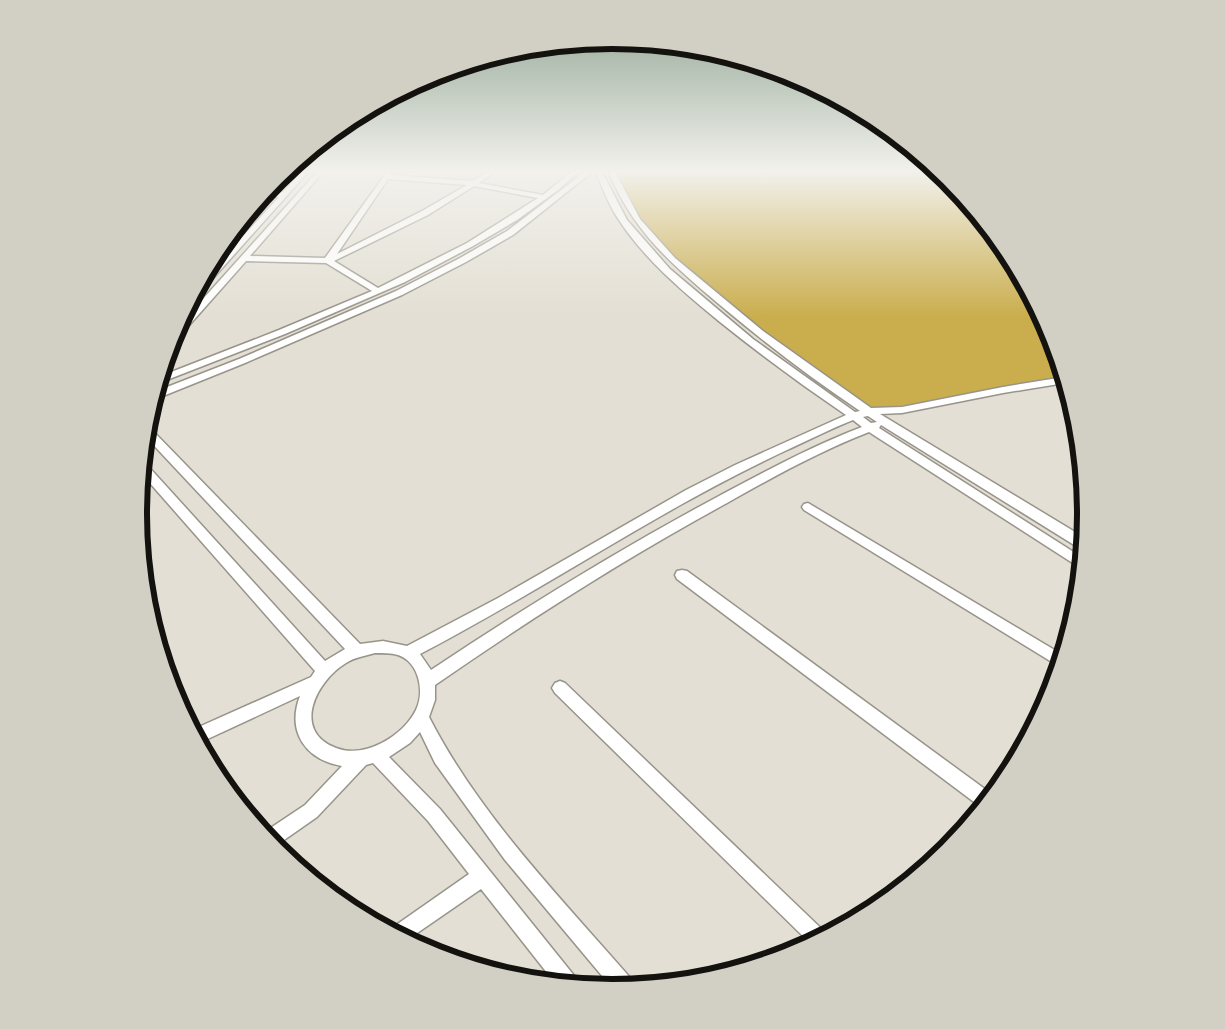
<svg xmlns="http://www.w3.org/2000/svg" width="1225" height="1029" font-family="'Alegreya Sans',sans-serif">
<rect width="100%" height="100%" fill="#e3dfd4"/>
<!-- built -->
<path fill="#dad4c2" d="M286 172H305L198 289 218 251 277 179Z"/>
<!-- green -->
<path fill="#caae4e" d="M610 172H939L948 179 1007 251 1051 333 1065 380 869 411 740 318 648 234Z"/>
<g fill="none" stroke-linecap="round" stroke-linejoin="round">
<defs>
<path id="minor" d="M302 172H308L199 294H195L203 280 279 197 262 198 265 194 283 192Z
M317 172H323L250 256 325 258 387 172H393L391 175 472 181 488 172H495L479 183 543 195 571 172H578L558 190 517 220 473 246 405 282 285 334 159 383 161 376 279 330 372 291 326 263 246 261 176 340 172 341 177 328ZM388 179 467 185 422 211 337 254ZM474 186 538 198 467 243 378 288 334 261 428 215Z
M585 172H592L513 235 466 262 402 295 245 363 163 396 155 411 150 412 158 386 162 389 239 359 396 291 460 258 507 231Z
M596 172H602L627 220 670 269 753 339 855 412 860 411C814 380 769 346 726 310 677 269 633 233 609 172H615L640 219 675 258 763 331 871 408 902 407 1003 387 1064 377 1065 383 1003 393 902 413 880 414 1085 538 1084 549 1079 548 881 425 879 428 1083 558 1082 569 869 432C820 451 773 477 727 503 626 558 530 619 435 685V700L429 717C479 815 561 898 633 981L636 987 613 989 505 860 435 763 420 732 410 743 389 757 440 809 576 978 579 986 555 983 481 889 407 940 389 930 469 874 428 821 373 763 366 765 317 817 274 847 263 833 305 805 342 766C306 760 286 732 300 696L199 743 192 730 311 677 315 671 142 474 143 464 147 465 325 661 345 649 146 437 147 428H150L360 644 383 641 407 646 498 598 686 490 735 465 846 415C803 386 761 355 720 322 682 291 643 258 617 217 608 203 602 187 596 172ZM868 416 877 422 871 423 863 417ZM853 420 862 427C812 446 766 471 719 496 620 549 524 608 431 670L420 654C545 589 660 509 787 450 809 440 830 429 853 420ZM375 653C382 653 391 653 398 655 419 662 425 691 416 710 403 736 365 759 336 748 291 731 316 681 346 663 355 657 365 656 375 653Z
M808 503 1063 655 1060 667 804 510 802 507 804 504Z
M682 570 687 571 993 795 982 808 677 579 675 575 677 571Z
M560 681 565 683 828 935 811 944 555 693 552 688 555 683Z"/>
</defs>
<!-- minor casing -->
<use href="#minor" stroke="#98948a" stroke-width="3"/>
<!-- minor -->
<use href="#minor" fill="#fff" fill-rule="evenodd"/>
</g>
<!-- sky -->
<linearGradient id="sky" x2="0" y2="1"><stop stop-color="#8ea391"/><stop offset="0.54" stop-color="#f2f1ec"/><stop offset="1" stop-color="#f2f1ec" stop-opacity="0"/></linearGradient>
<rect width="1225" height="316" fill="url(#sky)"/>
<!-- crop -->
<path d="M0 0H1225V1029H0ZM147 514a465 465 0 1 1 930 0a465 465 0 1 1-930 0Z" fill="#d2cfc4" fill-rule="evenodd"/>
<path fill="none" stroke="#13120e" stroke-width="6" d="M147 514a465 465 0 1 1 930 0a465 465 0 1 1-930 0Z"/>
</svg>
